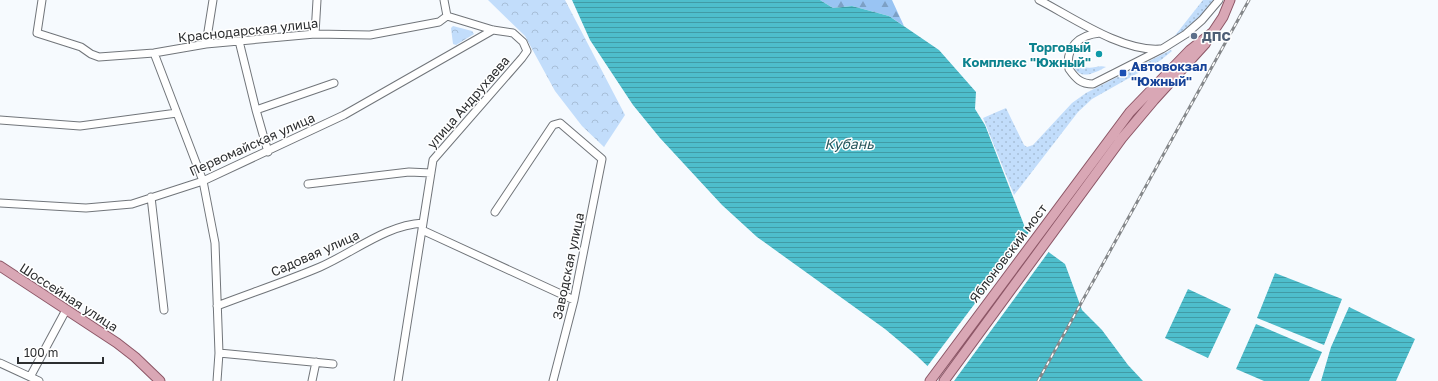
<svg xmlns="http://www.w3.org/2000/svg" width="1438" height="381" font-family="'Golos Text',sans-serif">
<defs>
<pattern id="grass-dots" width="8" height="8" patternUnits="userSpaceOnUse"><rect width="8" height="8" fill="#c2ddfb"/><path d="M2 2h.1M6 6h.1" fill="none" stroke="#a7bed7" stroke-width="1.8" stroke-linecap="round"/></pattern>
<pattern id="forest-firs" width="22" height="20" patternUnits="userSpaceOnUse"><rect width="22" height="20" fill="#99c4f3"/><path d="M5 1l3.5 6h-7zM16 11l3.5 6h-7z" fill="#7da0c5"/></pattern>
<pattern id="park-crowns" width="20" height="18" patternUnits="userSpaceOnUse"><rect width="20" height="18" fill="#c2ddfb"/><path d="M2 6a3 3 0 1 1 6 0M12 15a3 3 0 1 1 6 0" fill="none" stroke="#a7bed7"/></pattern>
<pattern id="water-rules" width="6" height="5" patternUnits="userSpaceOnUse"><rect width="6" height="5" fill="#4ebecc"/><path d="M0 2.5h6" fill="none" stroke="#419ba6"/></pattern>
</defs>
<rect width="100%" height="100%" fill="#f6fafe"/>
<!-- grass -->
<path fill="url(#grass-dots)" d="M1203 0H1215L1197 19 1174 39 1173 38Z
M1171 50 1172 51 1161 60 1092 99 1078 112 1014 195 983 118 1006 108 1024 145 1027 147 1033 145 1072 103 1086 93Z
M1078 64C1090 72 1097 64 1106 67 1094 73 1081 81 1073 66Z"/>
<!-- forest -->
<path fill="url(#forest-firs)" d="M820 0H892L904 26 889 16 852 6 833 8Z"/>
<!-- park -->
<path fill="url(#park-crowns)" d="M488 0H565L625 115 604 147 582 126 555 91 525 36Z
M453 26 472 31 474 34 456 45 453 44 451 28Z"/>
<!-- water -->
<path fill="url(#water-rules)" d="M572 0H820L833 8 852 6 889 16 939 50 976 92 975 109 985 125 1026 230 1043 248 1065 264 1082 310 1102 330 1128 365 1143 381H943L916 355 885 329 757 237 722 205 660 138 633 105 590 40Z
M1275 273 1342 299 1324 345 1257 318Z
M1188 289 1231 309 1208 358 1165 338Z
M1349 307 1415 339 1396 381H1321L1331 347Z
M1256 324 1322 352 1309 381H1264L1236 369Z"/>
<!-- pier -->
<path fill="#f6fafe" d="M1030 231 1050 250 954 381H940L926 368Z"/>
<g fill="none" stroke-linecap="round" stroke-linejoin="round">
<defs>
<path id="minor" d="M42 0 37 33 81 47 91 54 99 57 154 53 206 44 315 34 370 35 439 22 447 16
M444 0 447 16
M1039 0C1072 17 1122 52 1160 49
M1100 33C1079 35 1065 47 1069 69 1076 79 1081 84 1093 84L1162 49 1186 34 1202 20 1219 0
M315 34 317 0
M239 41 256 110 268 152
M206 44 213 0
M154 53 203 181 215 243 219 353 217 381
M256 110 334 83
M0 120 80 126 177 113
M308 184 409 172 431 173
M151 197 164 310
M0 203 86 208 132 204 203 181 344 115 493 30
M495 212 553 125 560 123 602 159 574 300 553 381
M422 230 574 300
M217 306C251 293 287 281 320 267 354 252 386 225 423 223
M219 353 333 364
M0 363 39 381
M30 377 66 310
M312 381 316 362
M398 381 433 160 522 58 527 51 523 42 513 33 493 30 447 16"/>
<path id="major" d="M0 266 117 343 135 357 160 381
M930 381 1130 112 1190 50 1213 32 1223 17 1230 0
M944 381 1122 138 1154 100 1205 44 1210 35"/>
</defs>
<!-- minor casing -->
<use href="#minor" stroke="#71757a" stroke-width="9"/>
<!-- major casing -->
<use href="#major" stroke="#8c5666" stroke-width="11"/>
<!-- minor -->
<use href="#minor" stroke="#fff" stroke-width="7"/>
<!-- major -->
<use href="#major" stroke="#d9a7b5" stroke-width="9"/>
<defs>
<path id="rail" d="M1038 381 1249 0"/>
</defs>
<!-- rail casing -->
<use href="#rail" stroke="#84878a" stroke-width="3"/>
<!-- rail -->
<use href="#rail" stroke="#fff" stroke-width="1.5" stroke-dasharray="4.5" stroke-linecap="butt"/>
</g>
<!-- markers -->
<circle fill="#5c6f8a" stroke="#fff" stroke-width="1.5" cx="1194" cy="36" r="4"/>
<circle fill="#0f9aa8" stroke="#fff" stroke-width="1.5" cx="1099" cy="54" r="4"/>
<rect fill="#1a4fb4" stroke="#fff" stroke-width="1.5" x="1119" y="69" width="8" height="8" rx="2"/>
<g text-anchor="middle" stroke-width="3" stroke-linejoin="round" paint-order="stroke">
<!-- street labels -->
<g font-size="13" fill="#2c2e30" stroke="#fff">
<text transform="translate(248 30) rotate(-6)" y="5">Краснодарская улица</text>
<text transform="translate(468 102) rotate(-49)" y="5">улица Андрухаева</text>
<text transform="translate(252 144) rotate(-24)" y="5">Первомайская улица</text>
<text transform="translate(315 253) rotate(-24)" y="5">Садовая улица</text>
<text transform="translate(1008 253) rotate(-53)" y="5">Яблоновский мост</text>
<text transform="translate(568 266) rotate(-78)" y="5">Заводская улица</text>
<text transform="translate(69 297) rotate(33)" y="5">Шоссейная улица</text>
</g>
<!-- service labels -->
<g font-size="13" font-weight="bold" fill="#4e5e75" stroke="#fff" text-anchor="start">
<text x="1202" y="41">ДПС</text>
</g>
<!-- culture labels -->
<g font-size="13" font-weight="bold" fill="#0d838f" stroke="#fff" text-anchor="end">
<text x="1091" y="52">Торговый<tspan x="1091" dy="15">Комплекс "Южный"</tspan></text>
</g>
<!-- transit labels -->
<g font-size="13" font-weight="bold" fill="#164399" stroke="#fff" text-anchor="start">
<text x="1131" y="71">Автовокзал<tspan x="1131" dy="15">"Южный"</tspan></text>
</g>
<!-- water labels -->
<g font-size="14" font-style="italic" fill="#27575d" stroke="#fff">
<text x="849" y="149">Кубань</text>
</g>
</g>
<!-- scale -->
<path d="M18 357v6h85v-6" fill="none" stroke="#2c2e30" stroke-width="2"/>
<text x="24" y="357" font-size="12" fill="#2c2e30" stroke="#ffffff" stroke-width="3" paint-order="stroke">100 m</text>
</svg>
